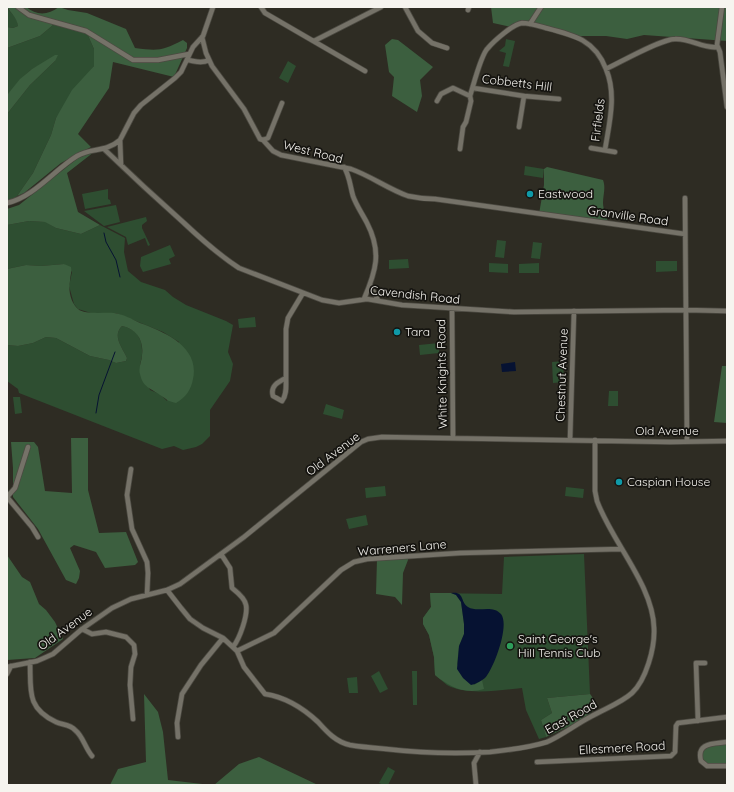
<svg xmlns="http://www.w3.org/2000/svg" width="734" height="792" font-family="Quicksand,sans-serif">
<rect width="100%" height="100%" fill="#2e2c23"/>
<!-- green -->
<path fill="#2e4e31" d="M7 8C12 14 18 18 18 26L13 28 7 27Z
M53 25H64L86 31 94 49V66L56 118 51 135 33 173 17 196 11 202 7 203V114L30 85 55 61C27 66 25 77 7 95V48L40 36Z
M506 39 515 41 509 67 503 66 506 53 499 51 505 46Z
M288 61 296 66 288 83 279 78Z
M525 166 544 169 543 178 524 175Z
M108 189V199L110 200 111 204 85 209 82 194Z
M116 205 120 222 104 226 84 211Z
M146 217 147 221 142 225V228L150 245 148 246 145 238 128 245 126 237 107 227Z
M29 221 46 222 56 228 81 234 100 225 125 238 124 252 128 271 141 282 165 290 173 297 186 305 226 321 233 325 228 352 233 364 230 381 210 410V436L202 444 196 447 183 450 174 446 162 449 19 393 18 389 7 381V345L18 346 33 343 46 337 56 338 90 356 109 360 116 363 126 361 127 358C122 347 112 336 122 326 137 329 143 339 142 354 142 358 140 363 140 367 141 373 148 384 150 390L160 394 167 401 179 342 163 332 116 313H91L78 309 74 304 69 286 72 272 64 264 41 266 26 265 7 269V225Z
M497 240 506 241 504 258 495 257Z
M533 242 542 243 540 259 531 258Z
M170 245 175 256 169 259 171 264 143 272 140 266 141 257Z
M408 259 409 268 389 269V260Z
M656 261H677V271L656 272Z
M489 263 508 264V273L489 272Z
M539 263V273H519V264Z
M255 317 256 327 239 328 238 319Z
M439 343V353L420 355 419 345Z
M563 361 564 382 553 383 552 362Z
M609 391H618V406H608Z
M13 397H20L22 413 15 414Z
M326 404 344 410 342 419 323 414Z
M385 486 386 496 366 498 365 488Z
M566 487 584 489 583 498 565 496Z
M366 515 368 525 349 529 346 519Z
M584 554 590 694 547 698 552 713 541 720 546 737 539 739 526 710 522 688C500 690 467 696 447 685 443 682 439 678 435 675L434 657 429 635 423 624V618L431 607 430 593 502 594 504 557Z
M379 671 388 689 380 693 371 676Z
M412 671H417V705H413Z
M357 677 358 693H349L347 678Z
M388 767 395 771 388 785H383L379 783Z"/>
<!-- forest -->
<path fill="#3c5f3f" d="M7 7H26C37 16 48 15 59 7L68 10 87 13 126 29 135 48C158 51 162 51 183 40L187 43V48L174 77 113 62 109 88 78 134 91 147 61 163 24 193 17 196 33 173 51 135 56 118 72 90 94 66V49L86 31 64 25H53L40 36 7 48V27L13 28 18 26C17 18 11 13 7 7Z
M491 7H539L529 23 511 27 493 23Z
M543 7H727V41L644 35 627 39 606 36H579L533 23Z
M392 39 398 40 433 67 420 80 422 96 417 112 392 96 394 77 389 72 385 45Z
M55 55H58L55 61 30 85 7 114V95L20 79 32 69Z
M94 152 67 173 78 212 100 225 81 234 56 228 45 222 29 221 7 225V209L19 205 78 158Z
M547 167 603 180C606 188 603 195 603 203 603 209 607 218 609 225L539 214 544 185V169Z
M64 264 71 267C72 273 70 276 70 281 68 291 71 303 78 309 85 315 105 312 114 313 123 314 132 319 140 323 165 332 200 347 193 379 191 390 186 397 176 403 167 401 168 400 160 395 151 388 143 388 140 374 138 368 142 361 142 355 144 341 137 329 122 326 112 336 122 347 127 358L126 361 116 363 109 360 90 356 56 338 46 337 33 343 18 346 7 345V269L26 265 41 266Z
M722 366H727V423L714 422Z
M71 438H88V490L99 533 126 532 138 562 135 565 105 568 96 552 74 545 70 548 80 571 79 578 76 584 66 580 38 529 13 497V468L11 442H34L38 447 45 491 72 493Z
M7 555 22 577 30 582 39 604 46 610 55 622 63 639 35 658 7 660Z
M408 557V560L403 573 402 605 395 597 376 594 377 559Z
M430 593H451L456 595 461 602 464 624V634L459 646 457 664 474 685 482 680 484 689C465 695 448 686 435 675L434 657 429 635 423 624V618L431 607Z
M144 694 158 712 163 732 168 780 211 785H110L118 769 146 762Z
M590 694C593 697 596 704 594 709 588 719 557 732 546 737L541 720 552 713 547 698Z
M727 742V766L710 767 703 763 701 749 704 747Z
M259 757 318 785H214L239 764Z"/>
<!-- water -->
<path fill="#061232" d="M515 362 516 371 502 372 501 364Z
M451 593C465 591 460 602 468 607 478 613 492 604 501 614 510 625 494 668 485 678 481 681 476 684 471 685L463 678 457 669 459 646 464 634V624L461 602 456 595Z"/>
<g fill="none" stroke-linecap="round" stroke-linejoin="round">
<!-- stream -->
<path stroke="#061232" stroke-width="1" d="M104 233 106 242 116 260 120 277
M96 413 99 395 115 352"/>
<defs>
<path id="minor" d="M18 7 29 15 86 31 133 60H158L189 54
M261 7 265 13 365 71
M405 7 418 31 432 43 447 48
M722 7 717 45 720 52 727 107
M468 10 469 7
M530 24 541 7
M202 37 206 53 212 66 244 109 260 139 263 140 268 138 282 103
M314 41 381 7
M187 60C195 61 201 64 209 60
M606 69C621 62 661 39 675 39 690 38 703 49 717 47
M473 88 524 96 559 99
M437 101 441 94 453 88 470 96
M519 127 524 96
M263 140 273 151 281 155 351 169C371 176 388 189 408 196 417 198 426 199 435 199L685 234
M591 148 615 152
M104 149C130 174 157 199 184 223 201 239 219 255 239 268L322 300 339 303 367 299 402 305 514 312 686 310 727 311
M460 149 463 127 466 122 471 101 470 96C473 87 481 54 488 48 494 41 513 24 522 23 530 23 539 26 546 28 574 35 595 40 606 69 617 95 609 124 605 150
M121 165 120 140 134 113 141 105 175 78 181 72 193 47 203 36 213 7
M344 167C350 177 350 186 353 196 356 205 363 215 367 223 382 252 376 271 364 299
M685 198 687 441
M7 203C34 197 54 170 77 156 92 147 105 153 120 140
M370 285 378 300
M452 309 453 438
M286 378C278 382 270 386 273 396L282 401C287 395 286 386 286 378V329L288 318 303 293
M570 440 574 311
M131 469 127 495 132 529 147 562 148 573 147 595
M7 497 15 488 28 447
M7 497 32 527 38 537
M221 554 230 568 232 588C237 592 245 598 246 605 248 615 240 638 233 647
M167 590 181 608 190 619 203 628 223 638 237 651 274 633 341 570 354 562 367 559 460 553 622 549
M82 629 92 634 106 632 126 637 134 645 135 654 131 667 130 685 133 719
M237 651 244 667 265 694C285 697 303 708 318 722 327 732 336 742 350 745 361 747 374 748 386 749 421 753 455 754 490 752 509 750 528 748 547 742 563 735 576 724 592 716 604 709 621 703 632 693 646 680 655 648 654 628 653 585 612 542 597 501L595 491V440
M30 662C31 690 26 708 56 722 62 725 70 724 75 730 83 736 85 748 92 756
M7 667 37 661 44 658 53 654 82 629 112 608 131 599 167 590 180 584 244 537 361 442 368 439 382 437 670 442 727 441
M7 674 11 666
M698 721 696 663H705
M178 737 177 723 182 694 201 665 223 638
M727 742C714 744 696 742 701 761L707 766H727
M537 762 671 756 675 752 676 726 678 723 727 717
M476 785 474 763 480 752"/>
</defs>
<!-- minor casing -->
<use href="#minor" stroke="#4c4a42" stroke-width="6"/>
<!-- minor -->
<use href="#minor" stroke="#757268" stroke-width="4.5"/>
</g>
<!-- markers -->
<g fill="#0f9aa8" stroke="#151410" stroke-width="1.5">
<circle cx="530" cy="194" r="4"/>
<circle cx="397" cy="332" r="4"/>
<circle cx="619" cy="482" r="4"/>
</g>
<circle fill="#2e9e5b" stroke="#151410" stroke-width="1.5" cx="510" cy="646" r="4"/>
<g text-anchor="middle" stroke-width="3.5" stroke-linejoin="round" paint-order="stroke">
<!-- street labels -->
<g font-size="12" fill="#f6f4ef" stroke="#151410">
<text transform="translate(517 83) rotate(7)" y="4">Cobbetts Hill</text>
<text transform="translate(598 120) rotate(-83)" y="4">Firfields</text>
<text transform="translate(313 152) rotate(14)" y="4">West Road</text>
<text transform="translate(628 216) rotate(8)" y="4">Granville Road</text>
<text transform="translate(415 295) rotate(6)" y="4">Cavendish Road</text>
<text transform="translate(442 374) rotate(-91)" y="4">White Knights Road</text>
<text transform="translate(562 375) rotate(-88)" y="4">Chestnut Avenue</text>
<text x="667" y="435">Old Avenue</text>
<text transform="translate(333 454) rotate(-37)" y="4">Old Avenue</text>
<text transform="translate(402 548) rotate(-5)" y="4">Warreners Lane</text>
<text transform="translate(65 629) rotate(-36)" y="4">Old Avenue</text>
<text transform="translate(571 717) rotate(-29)" y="4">East Road</text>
<text transform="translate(622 748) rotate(-3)" y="4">Ellesmere Road</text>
</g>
<!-- poi labels -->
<g font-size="12" fill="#f6f4ef" stroke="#151410" text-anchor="start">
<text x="538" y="198">Eastwood</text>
<text x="405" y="336">Tara</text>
<text x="627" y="486">Caspian House</text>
<text x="518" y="643">Saint George's<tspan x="518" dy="14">Hill Tennis Club</tspan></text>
</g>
</g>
<!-- border -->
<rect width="734" height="792" fill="none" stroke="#f6f4ef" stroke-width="16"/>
</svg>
